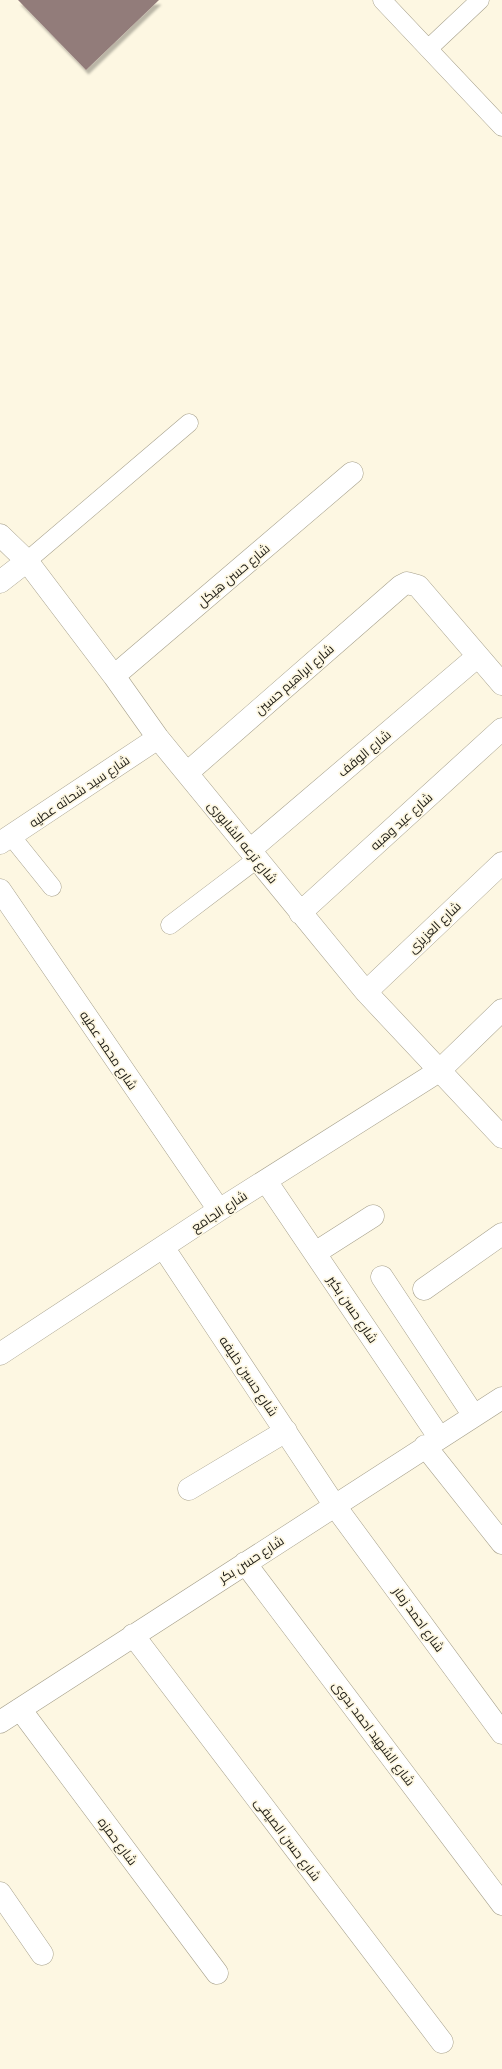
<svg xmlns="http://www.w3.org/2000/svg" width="502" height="2069" font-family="'Roboto Condensed',Cairo,sans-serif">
<defs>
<filter id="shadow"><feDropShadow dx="2.5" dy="4.5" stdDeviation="1" flood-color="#0004"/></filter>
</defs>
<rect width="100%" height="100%" fill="#fdf7e2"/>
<!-- building -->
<path fill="#927b7a" filter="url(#shadow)" d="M18 0H159L86 70Z"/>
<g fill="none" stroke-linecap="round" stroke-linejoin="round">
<defs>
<path id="lane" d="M382 0 502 127
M428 49 480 0
M27 561 189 423
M11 836 52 887
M170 925 257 859"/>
<path id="street" d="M0 535 27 561 114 676 158 738 366 992 502 1137
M0 582 27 561
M114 676 352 473
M187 773 401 586 407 583 418 586 502 684
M0 843 158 738
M250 850 478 656
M0 890 219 1210
M300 913 502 729
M366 992 502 863
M266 1181 439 1437
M163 1247 335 1506 502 1733
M315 1253 373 1216
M382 1277 474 1416
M424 1289 502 1234
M0 1354 219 1210 439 1071 502 1010
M425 1446 502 1543
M189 1489 286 1431
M245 1563 502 1904
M133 1635 442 2042
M20 1709 217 1973
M0 1722 502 1398
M0 1893 42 1954"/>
</defs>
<!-- lane casing -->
<use href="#lane" stroke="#a6a08c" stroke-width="19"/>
<!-- street casing -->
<use href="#street" stroke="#a6a08c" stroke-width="23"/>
<!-- lane -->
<use href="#lane" stroke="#fff" stroke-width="18"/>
<!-- street -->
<use href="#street" stroke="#fff" stroke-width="22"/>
</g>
<g text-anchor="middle" stroke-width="3.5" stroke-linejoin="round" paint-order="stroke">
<!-- street labels -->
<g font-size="13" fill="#1f1d16" stroke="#fdf7e2">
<text transform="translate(233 575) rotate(-40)" y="5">شارع حسن هيكل</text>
<text transform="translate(294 679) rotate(-41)" y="5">شارع ابراهيم حسين</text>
<text transform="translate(364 753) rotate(-40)" y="5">شارع الوقف</text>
<text transform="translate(79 791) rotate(-34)" y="5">شارع سيد شحاته عطيه</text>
<text transform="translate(401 821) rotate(-42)" y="5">شارع عيد وهبه</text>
<text transform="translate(243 842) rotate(51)" y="5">شارع ترعه الشابورى</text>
<text transform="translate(434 927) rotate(-44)" y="5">شارع العزيزى</text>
<text transform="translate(109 1050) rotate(56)" y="5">شارع محمد عطيه</text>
<text transform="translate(219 1211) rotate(-33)" y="5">شارع الجامع</text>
<text transform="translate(353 1309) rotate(56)" y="5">شارع حسن بكير</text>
<text transform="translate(249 1376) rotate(56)" y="5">شارع حسين خليفه</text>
<text transform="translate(251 1559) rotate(-33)" y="5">شارع حسن بكر</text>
<text transform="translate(419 1619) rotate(54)" y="5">شارع احمد زمار</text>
<text transform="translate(374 1733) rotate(53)" y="5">شارع الشهيد احمد بدوى</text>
<text transform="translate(288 1839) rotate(53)" y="5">شارع حسن الصيفى</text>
<text transform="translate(118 1841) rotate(53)" y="5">شارع حمزه</text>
</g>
</g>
</svg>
